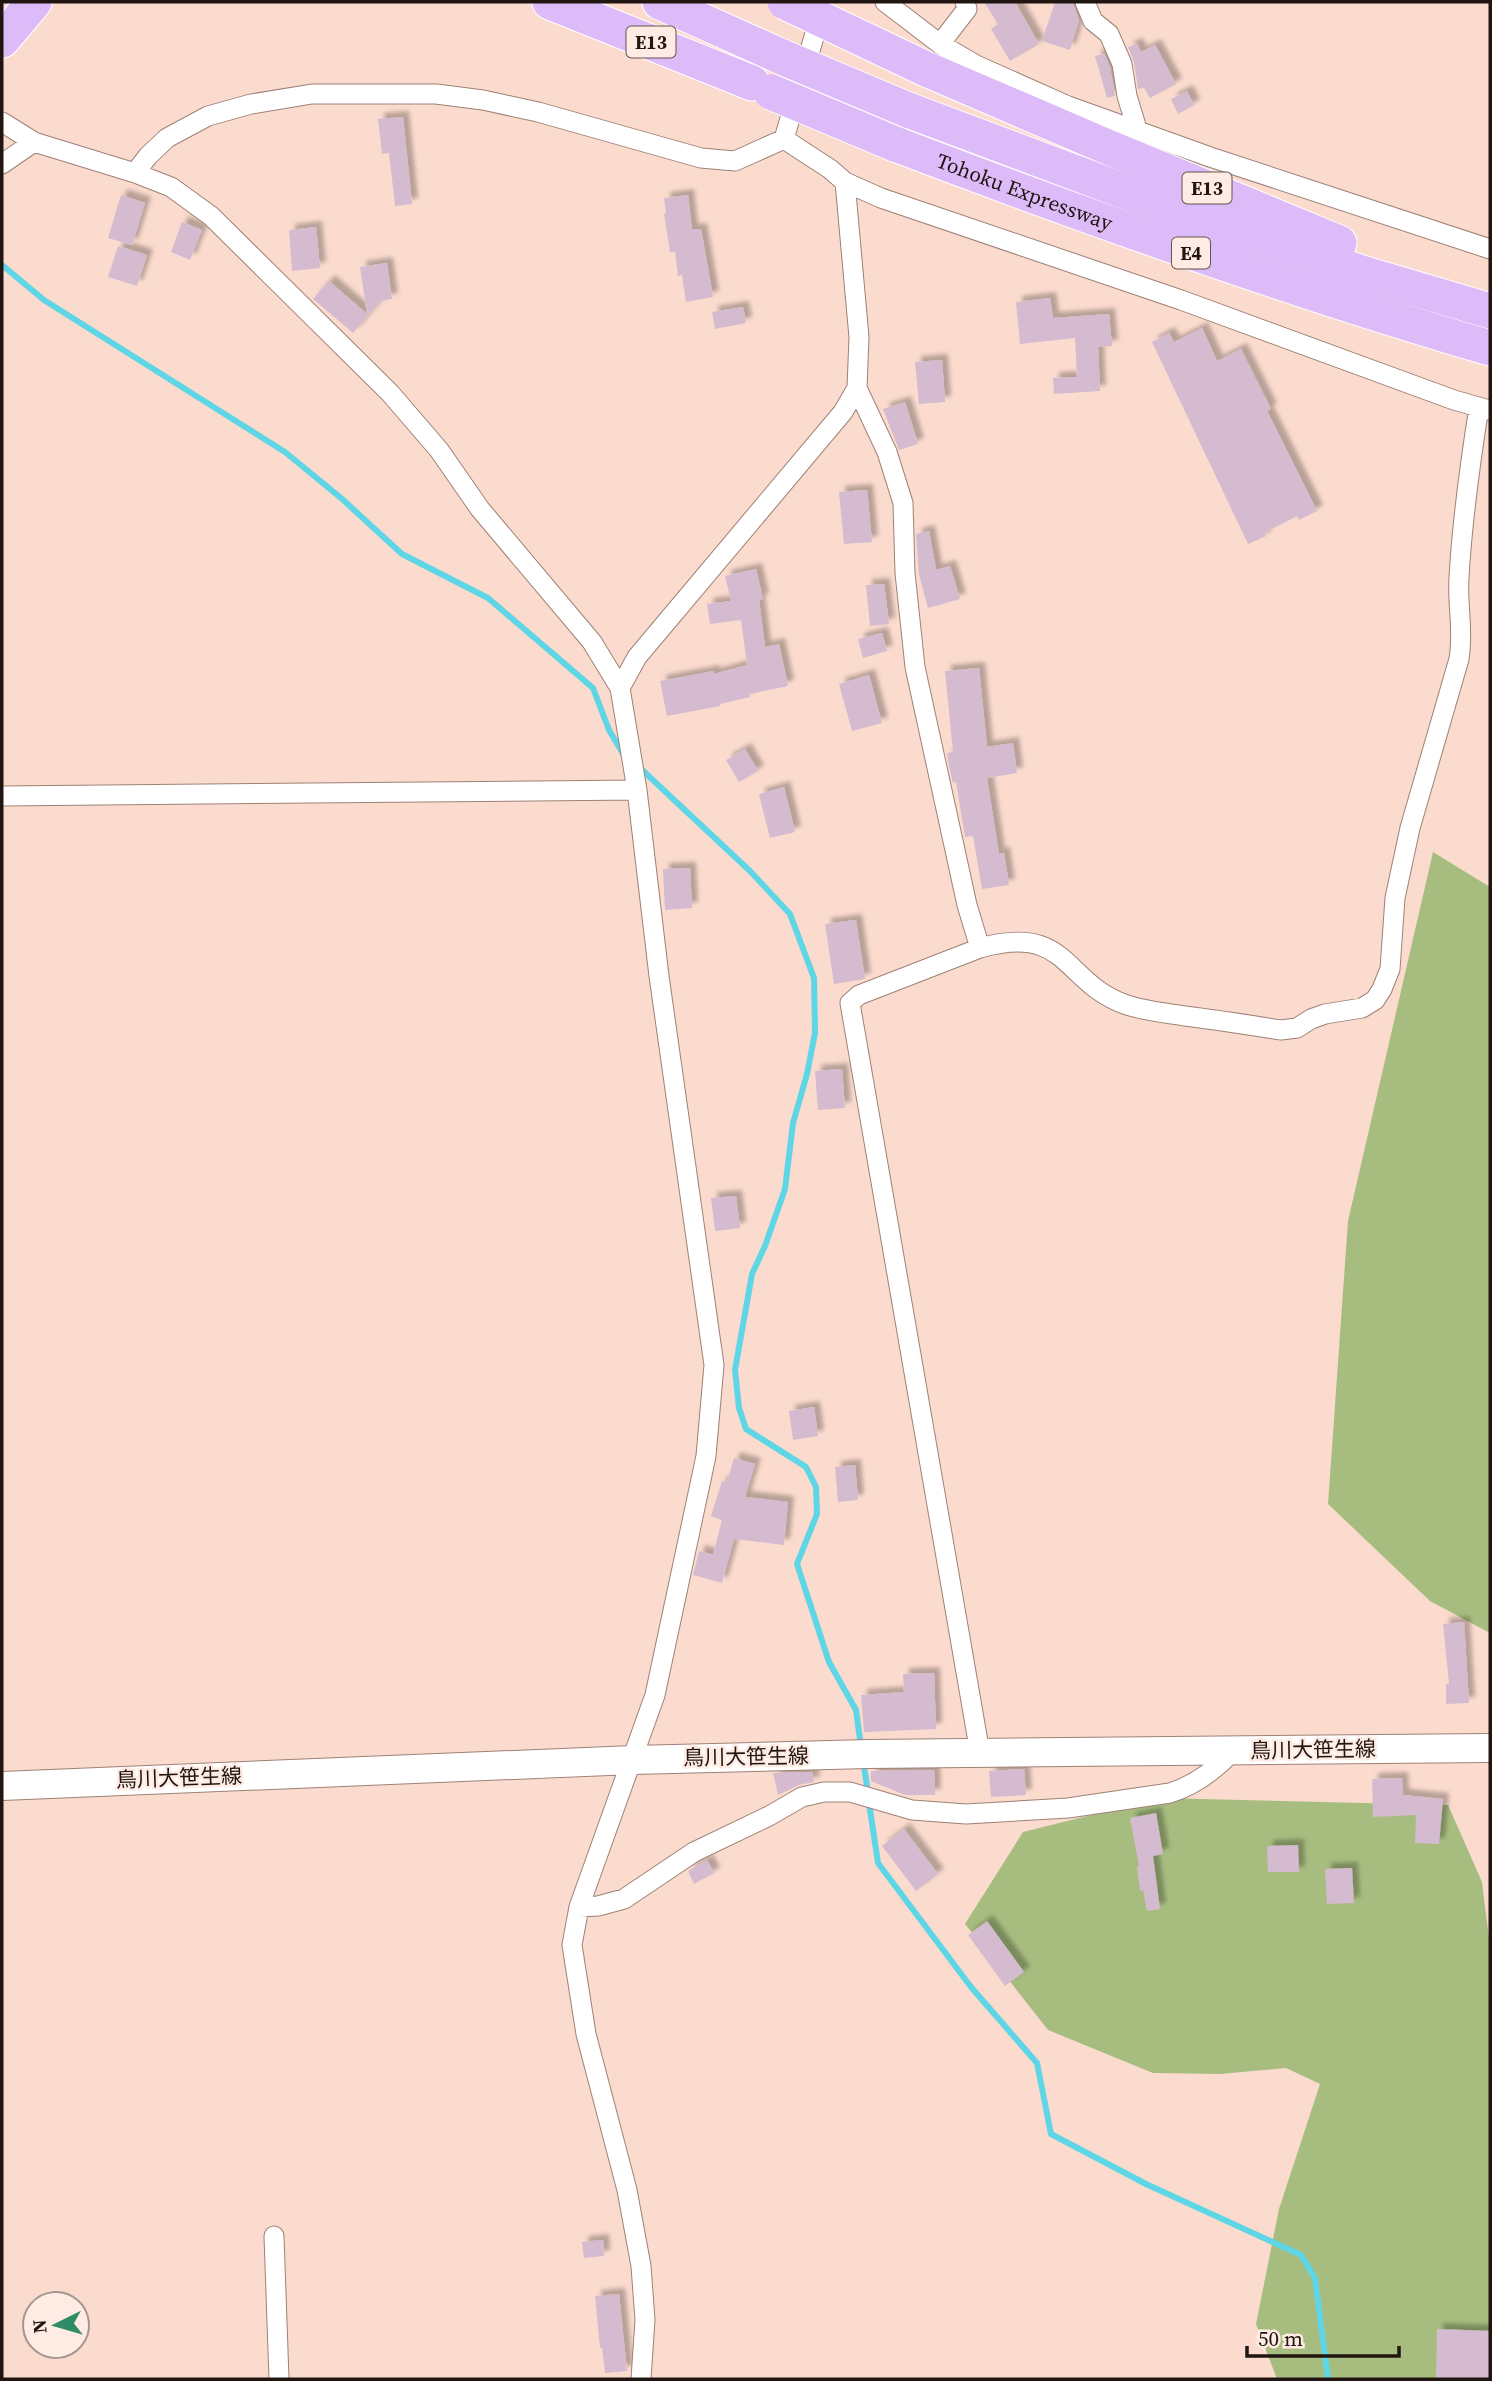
<svg xmlns="http://www.w3.org/2000/svg" width="1492" height="2381" font-family="'Source Serif 4','Noto Sans JP',serif">
<defs>
<filter id="shadow"><feDropShadow dx="6" dy="-6" stdDeviation="2" flood-color="#0004"/></filter>
</defs>
<rect width="100%" height="100%" fill="#fbdbce"/>
<!-- green -->
<path fill="#a7bd80" d="M1433 852 1490 887V1633L1430 1601 1328 1504 1348 1221Z
M1160 1798 1448 1805 1482 1882 1490 1947V2379H1277L1256 2324 1279 2209 1320 2084 1286 2068 1220 2074 1153 2073 1048 2030 965 1924 1023 1832Z"/>
<g fill="none" stroke-linecap="round" stroke-linejoin="round">
<!-- stream -->
<path stroke="#5ed6e5" stroke-width="6" d="M2 265 44 300 285 452 341 498 402 554 488 598 593 688 609 730 625 757
M639 767 750 871 790 914 814 978 815 1033 807 1074 793 1123 785 1189 765 1246 752 1274 735 1370 739 1408 746 1429 806 1467 816 1487 817 1514 797 1564 829 1662 856 1710 861 1747
M863 1761 868 1792
M869 1803 878 1863 971 1987 1037 2063 1051 2134 1146 2184 1301 2255 1315 2278 1328 2379"/>
</g>
<!-- building -->
<path fill="#d4bbd0" filter="url(#shadow)" d="M984 2H1015L1039 44 1010 61 991 29 998 24Z
M1055 2 1073 4 1079 20 1070 50 1042 41Z
M1137 44 1141 52 1155 45 1176 84 1150 98 1144 88 1138 89 1134 62 1128 47Z
M1104 54 1110 67 1115 96 1107 98 1095 56Z
M1187 91 1194 105 1178 114 1171 99Z
M403 117 412 204 395 206 389 153 382 154 378 119Z
M121 195 145 203 132 245 108 238Z
M688 195 692 230 701 229 713 297 686 302 682 275 678 276 675 252H670L664 214 666 213 664 198Z
M182 222 202 230 190 260 171 252Z
M316 227 320 268 292 271 289 230Z
M118 246 147 255 137 286 108 277Z
M387 263 392 299 380 301 353 333 313 299 329 281 367 314 360 267Z
M1050 298 1053 318 1109 314 1112 346 1098 347 1100 391 1054 394 1053 378 1077 377 1075 338 1020 344 1016 302Z
M743 307 746 323 715 329 712 312Z
M1202 328 1217 361 1241 349 1271 409 1267 411 1317 511 1299 520 1297 516 1264 533 1266 536 1248 544 1152 342 1169 333 1174 342Z
M942 360 945 402 919 404 915 362Z
M905 402 918 444 899 450 883 409Z
M867 490 872 542 844 544 839 492Z
M929 531 936 570 950 566 960 599 928 608 919 575 916 534Z
M756 569 763 599 759 600 765 647 779 644 788 686 749 694 750 697 720 704V706L667 716 660 681 714 671V674L747 665 741 620 710 624 707 604 731 601 725 576Z
M884 584 889 624 870 626 866 585Z
M882 633 887 651 863 658 858 639Z
M979 668 987 747 1013 743 1017 773 987 778 999 854 1004 853 1009 885 982 889 973 836 965 837 956 782 953 783 949 766 947 753 953 752 945 671Z
M869 675 882 723 852 731 839 684Z
M745 749 758 771 739 782 726 760Z
M784 787 795 832 770 838 759 794Z
M690 868 692 908 665 910 663 869Z
M856 920 865 979 834 984 825 924Z
M842 1069 845 1108 818 1110 815 1071Z
M736 1196 740 1228 715 1231 711 1198Z
M814 1407 818 1436 793 1440 789 1411Z
M734 1458 755 1464 745 1497 788 1502 784 1545 734 1539 722 1583 693 1575 699 1551 713 1555 722 1520 711 1516 722 1481 727 1483Z
M855 1465 858 1500 838 1502 835 1467Z
M1464 1622 1469 1703 1446 1704V1684H1449L1443 1624Z
M934 1673 936 1729 864 1732 861 1695 904 1692 903 1674Z
M1024 1769 1026 1795 991 1797 989 1771Z
M934 1770 935 1795H905L871 1781V1771Z
M812 1772 814 1782 799 1785 778 1795 773 1773Z
M1402 1778 1403 1795 1443 1799 1439 1844 1415 1843 1416 1815 1373 1817 1372 1779Z
M1156 1813 1163 1854 1153 1856 1160 1909 1147 1911 1143 1890 1140 1891 1137 1866H1139L1130 1818Z
M904 1829 938 1874 916 1891 882 1846Z
M1298 1845 1299 1872H1268L1267 1846Z
M707 1860 714 1873 694 1884 688 1871Z
M1352 1868 1354 1903 1327 1904 1325 1869Z
M987 1921 1024 1972 1005 1986 968 1935Z
M603 2240 604 2256 584 2258 582 2242Z
M619 2294 627 2371 605 2373 602 2347 600 2348 595 2296Z
M1437 2329 1490 2331V2379H1436Z"/>
<g fill="none" stroke-linecap="round" stroke-linejoin="round">
<defs>
<path id="street" d="M885 2 940 44
M965 2 967 9 940 44 976 65 1068 106 1210 157 1490 249
M1085 2 1093 21 1109 34 1122 64 1127 96 1137 129
M2 122 34 142
M2 164 34 142 135 173 171 187 211 216 390 393 439 450 480 509 592 642 620 688 637 790 659 976 714 1365 706 1456 655 1695 579 1907 572 1945 586 2034 627 2190 641 2266 645 2320 641 2379
M135 173 148 156 167 138 208 116 251 104 312 94H436L483 100 538 112 701 158 735 161 784 139 821 13
M845 182 881 198 1181 300 1454 400 1489 410
M857 388 887 452 903 503 905 573 915 667 967 905 980 948
M620 688 637 657 843 412 857 388 859 337 845 182 830 169 784 139
M2 796 637 790
M980 1753 850 1003 859 995 980 948C1070 923 1062 983 1127 1005 1145 1011 1166 1013 1185 1016 1217 1020 1249 1025 1281 1030L1297 1028 1311 1019 1325 1014 1362 1008 1375 1000 1382 989 1390 969 1395 898 1410 828 1459 659C1464 629 1457 606 1459 578 1462 521 1470 464 1479 407
M579 1907 598 1906 624 1899 694 1852 769 1816 802 1797 824 1792H850L912 1810 966 1814 1068 1808 1170 1793C1196 1785 1215 1770 1233 1751
M274 2236 279 2379"/>
<path id="secondary" d="M2 1786 633 1760 868 1754 1490 1748"/>
<g id="highway">
<path d="M550 2 752 83"/>
<path d="M660 2 782 57"/>
<path d="M2 40 34 2"/>
<path d="M926 69 1103 145 1339 243"/>
<path d="M908 110 1185 214 1365 274 1490 311"/>
<path id="s1" d="M895 144C1092 219 1289 289 1490 348"/>
</g>
</defs>
<!-- street casing -->
<use href="#street" stroke="#9e8175" stroke-width="21"/>
<!-- secondary casing -->
<use href="#secondary" stroke="#9e8175" stroke-width="30"/>
<!-- highway casing -->
<use href="#highway" stroke="#fff" stroke-width="37"/>
<!-- street -->
<use href="#street" stroke="#fff" stroke-width="19"/>
<!-- secondary -->
<use href="#secondary" stroke="#fff" stroke-width="28"/>
<!-- highway -->
<use href="#highway" stroke="#ddbbf9" stroke-width="35"/>
<defs>
<path id="highway-bridge" d="M785 2 926 69
M782 57 908 110
M771 92 895 144"/>
</defs>
<!-- highway-bridge casing -->
<use href="#highway-bridge" stroke="#fff" stroke-width="37" stroke-linecap="butt"/>
<!-- highway-bridge -->
<use href="#highway-bridge" stroke="#ddbbf9" stroke-width="35"/>
</g>
<g text-anchor="middle" stroke-width="5" stroke-linejoin="round" paint-order="stroke">
<!-- shield labels -->
<g fill="#feebe3" stroke="#63554f" stroke-width="2">
<rect x="626.5" y="26.5" width="49" height="31" rx="5"/>
<rect x="1182.5" y="172.5" width="49" height="31" rx="5"/>
<rect x="1172" y="237.5" width="38" height="31" rx="5"/>
</g>
<g font-size="19" font-weight="bold" fill="#201510">
<text x="651" y="49">E13</text>
<text x="1207" y="195">E13</text>
<text x="1191" y="260">E4</text>
</g>
<!-- street labels -->
<g font-size="21" fill="#201510" stroke="#feebe3">
<text dy="7" stroke="none"><textPath href="#s1" startOffset="138">Tohoku Expressway</textPath></text>
<text transform="translate(1313 1750) rotate(-1)" y="7">鳥川大笹生線</text>
<text transform="translate(746 1757) rotate(-1)" y="7">鳥川大笹生線</text>
<text transform="translate(179 1778) rotate(-2)" y="7">鳥川大笹生線</text>
</g>
</g>
<!-- border -->
<rect width="1492" height="2381" fill="none" stroke="#201510" stroke-width="7"/>
<!-- north arrow -->
<g transform="translate(56 2325) rotate(265)"><circle r="33" fill="#feebe3" stroke="#a5958f" stroke-width="2"/>
<path d="M0-5L12 26L0 18L-12 26Z" fill="#2e8d65"/>
<text y="-10" font-size="19" font-weight="bold" text-anchor="middle" fill="#201510">N</text>
</g>
<!-- scale -->
<path d="M1247 2346v10h152v-10" fill="none" stroke="#201510" stroke-width="3.5"/>
<text x="1258" y="2346" font-size="21" fill="#201510" stroke="#feebe3" stroke-width="5" paint-order="stroke">50 m</text>
</svg>
